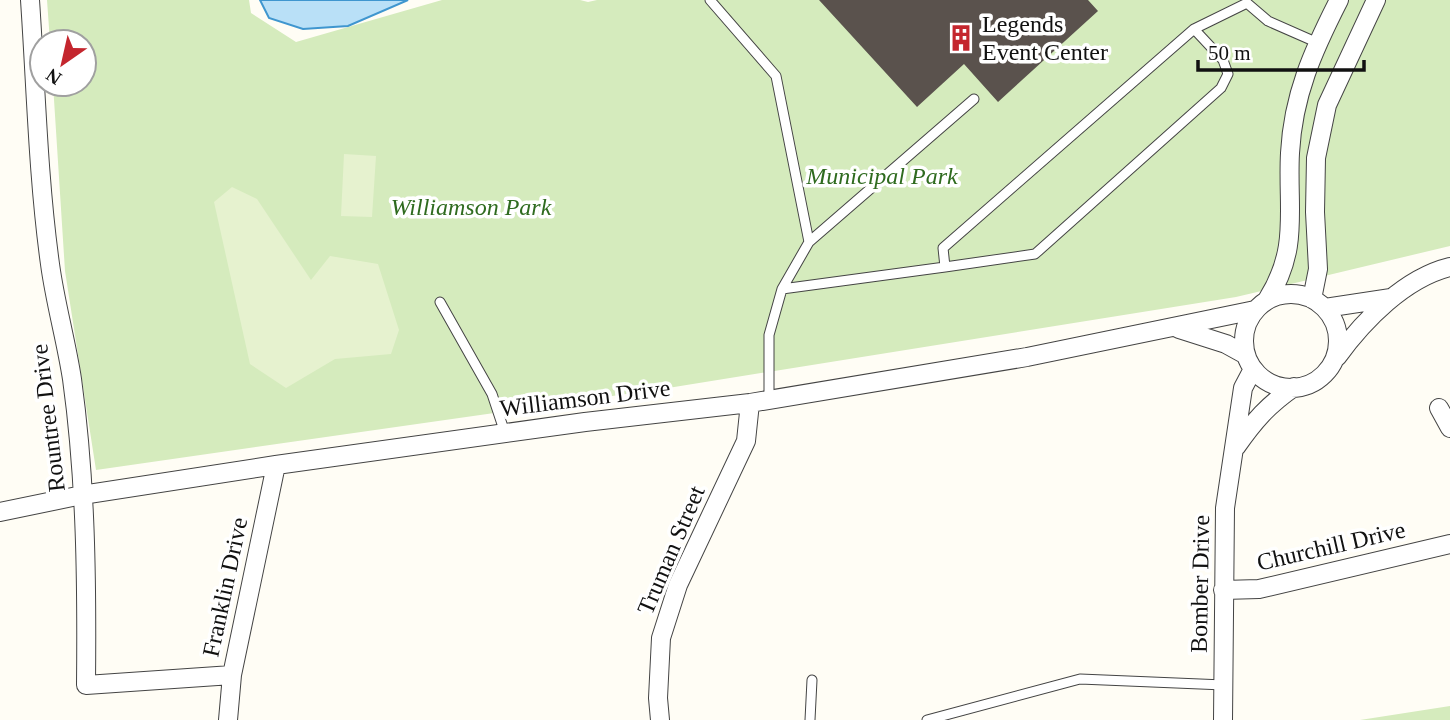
<svg xmlns="http://www.w3.org/2000/svg" width="1450" height="720" font-family="'Times New Roman',serif">
<rect width="100%" height="100%" fill="#fffdf5"/>
<!-- green -->
<path fill="#d5ebbd" d="M47 0H249L251 13 296 42 442 0H580L588 2 597 0H1450V246L1236 297 668 388 96 470 65 271 53 84H84V42H50Z
M1450 706V720H1360Z"/>
<!-- pitch -->
<path fill="#e6f2cf" d="M344 154 376 156 372 217 341 216Z
M232 187 257 199 311 280 330 256 378 264 399 330 391 354 335 359 286 388 250 364 214 202Z"/>
<!-- water -->
<path fill="#b9e0f7" stroke="#3f96cf" stroke-width="2" d="M260 0H408L348 26 303 29 269 18Z"/>
<!-- building -->
<path fill="#5a524d" d="M819 0H1088L1098 11 998 102 964 64 917 107Z"/>
<g fill="none" stroke-linecap="round" stroke-linejoin="round">
<defs>
<path id="lane" d="M710 0 776 76 809 242 782 289
M1194 29 1223 60 1228 74 1221 88 1035 254 945 267 943 248 1194 29 1247 3 1268 21 1318 43
M809 242 974 99
M440 302 492 394 505 433
M769 400V335L782 289 945 267
M810 720 812 680
M927 720 1080 679 1224 685"/>
<path id="street" d="M30 0C36 88 38 177 50 264 55 302 66 340 72 379 86 480 87 583 86 685L232 675
M1244 341a47 47 0 1 1 94 0a47 47 0 1 1-94 0Z
M1312 299 1318 269 1315 212 1316 158 1327 105 1376 0
M1267 300C1300 248 1287 210 1290 153 1293 95 1313 51 1339 0
M1325 308 1391 298
M1179 329 1226 344 1246 355
M1337 357C1364 320 1405 278 1450 267
M1439 408 1450 428
M1236 447C1254 421 1268 405 1294 387
M0 512 82 495 276 465 585 422 750 403 1027 357 1255 310
M1223 590 1259 589 1450 544
M228 720 232 675 276 465
M660 720 658 698 661 638 678 585 746 441 750 403
M1223 720 1225 508 1243 388 1253 369"/>
</defs>
<!-- lane casing -->
<use href="#lane" stroke="#444" stroke-width="11"/>
<!-- street casing -->
<use href="#street" stroke="#444" stroke-width="20"/>
<!-- lane -->
<use href="#lane" stroke="#fff" stroke-width="9"/>
<!-- street -->
<use href="#street" stroke="#fff" stroke-width="18"/>
</g>
<!-- icons -->
<defs>
<symbol id="building-bare" viewBox="-9 -9 18 18"><path d="M-4-6H4V6H1V3H-1V6H-4ZM-2.5-4.3h1.7v1.8h-1.7ZM.8-4.3h1.7v1.8H.8ZM-2.5-1h1.7V.8h-1.7ZM.8-1h1.7V.8H.8Z" fill="#c4262e" stroke="#fff" stroke-width="2.5" paint-order="stroke"/></symbol>
</defs>
<g fill-rule="evenodd">
<use href="#building-bare" x="942" y="19" width="38" height="38"/>
</g>
<g text-anchor="middle" stroke-width="7" stroke-linejoin="round" paint-order="stroke">
<!-- poi labels -->
<g font-size="24" fill="#111" stroke="#fff" text-anchor="start">
<text x="982" y="32">Legends<tspan x="982" dy="28">Event Center</tspan></text>
</g>
<!-- park labels -->
<g font-size="24" font-style="italic" fill="#2f6b1f" stroke="#fff">
<text x="882" y="184">Municipal Park</text>
<text x="471" y="215">Williamson Park</text>
</g>
<!-- street labels -->
<g font-size="24" fill="#111" stroke="#fff">
<text transform="translate(585 398) rotate(-7)" y="8">Williamson Drive</text>
<text transform="translate(48 418) rotate(-97)" y="8">Rountree Drive</text>
<text transform="translate(1331 546) rotate(-13)" y="8">Churchill Drive</text>
<text transform="translate(671 550) rotate(-67)" y="8">Truman Street</text>
<text transform="translate(1200 584) rotate(-89)" y="8">Bomber Drive</text>
<text transform="translate(225 587) rotate(-78)" y="8">Franklin Drive</text>
</g>
</g>
<!-- north arrow -->
<g transform="translate(63 63) rotate(214)"><circle r="33" fill="#ffffff" stroke="#a0a0a0" stroke-width="2"/>
<path d="M0-5L12 26L0 18L-12 26Z" fill="#c4262e"/>
<text y="-10" font-size="19" font-weight="bold" text-anchor="middle" fill="#111111">N</text>
</g>
<!-- scale -->
<path d="M1198 60v10h166v-10" fill="none" stroke="#111111" stroke-width="3.5"/>
<text x="1208" y="60" font-size="21" fill="#111111" stroke="#ffffff" stroke-width="5" paint-order="stroke">50 m</text>
</svg>
